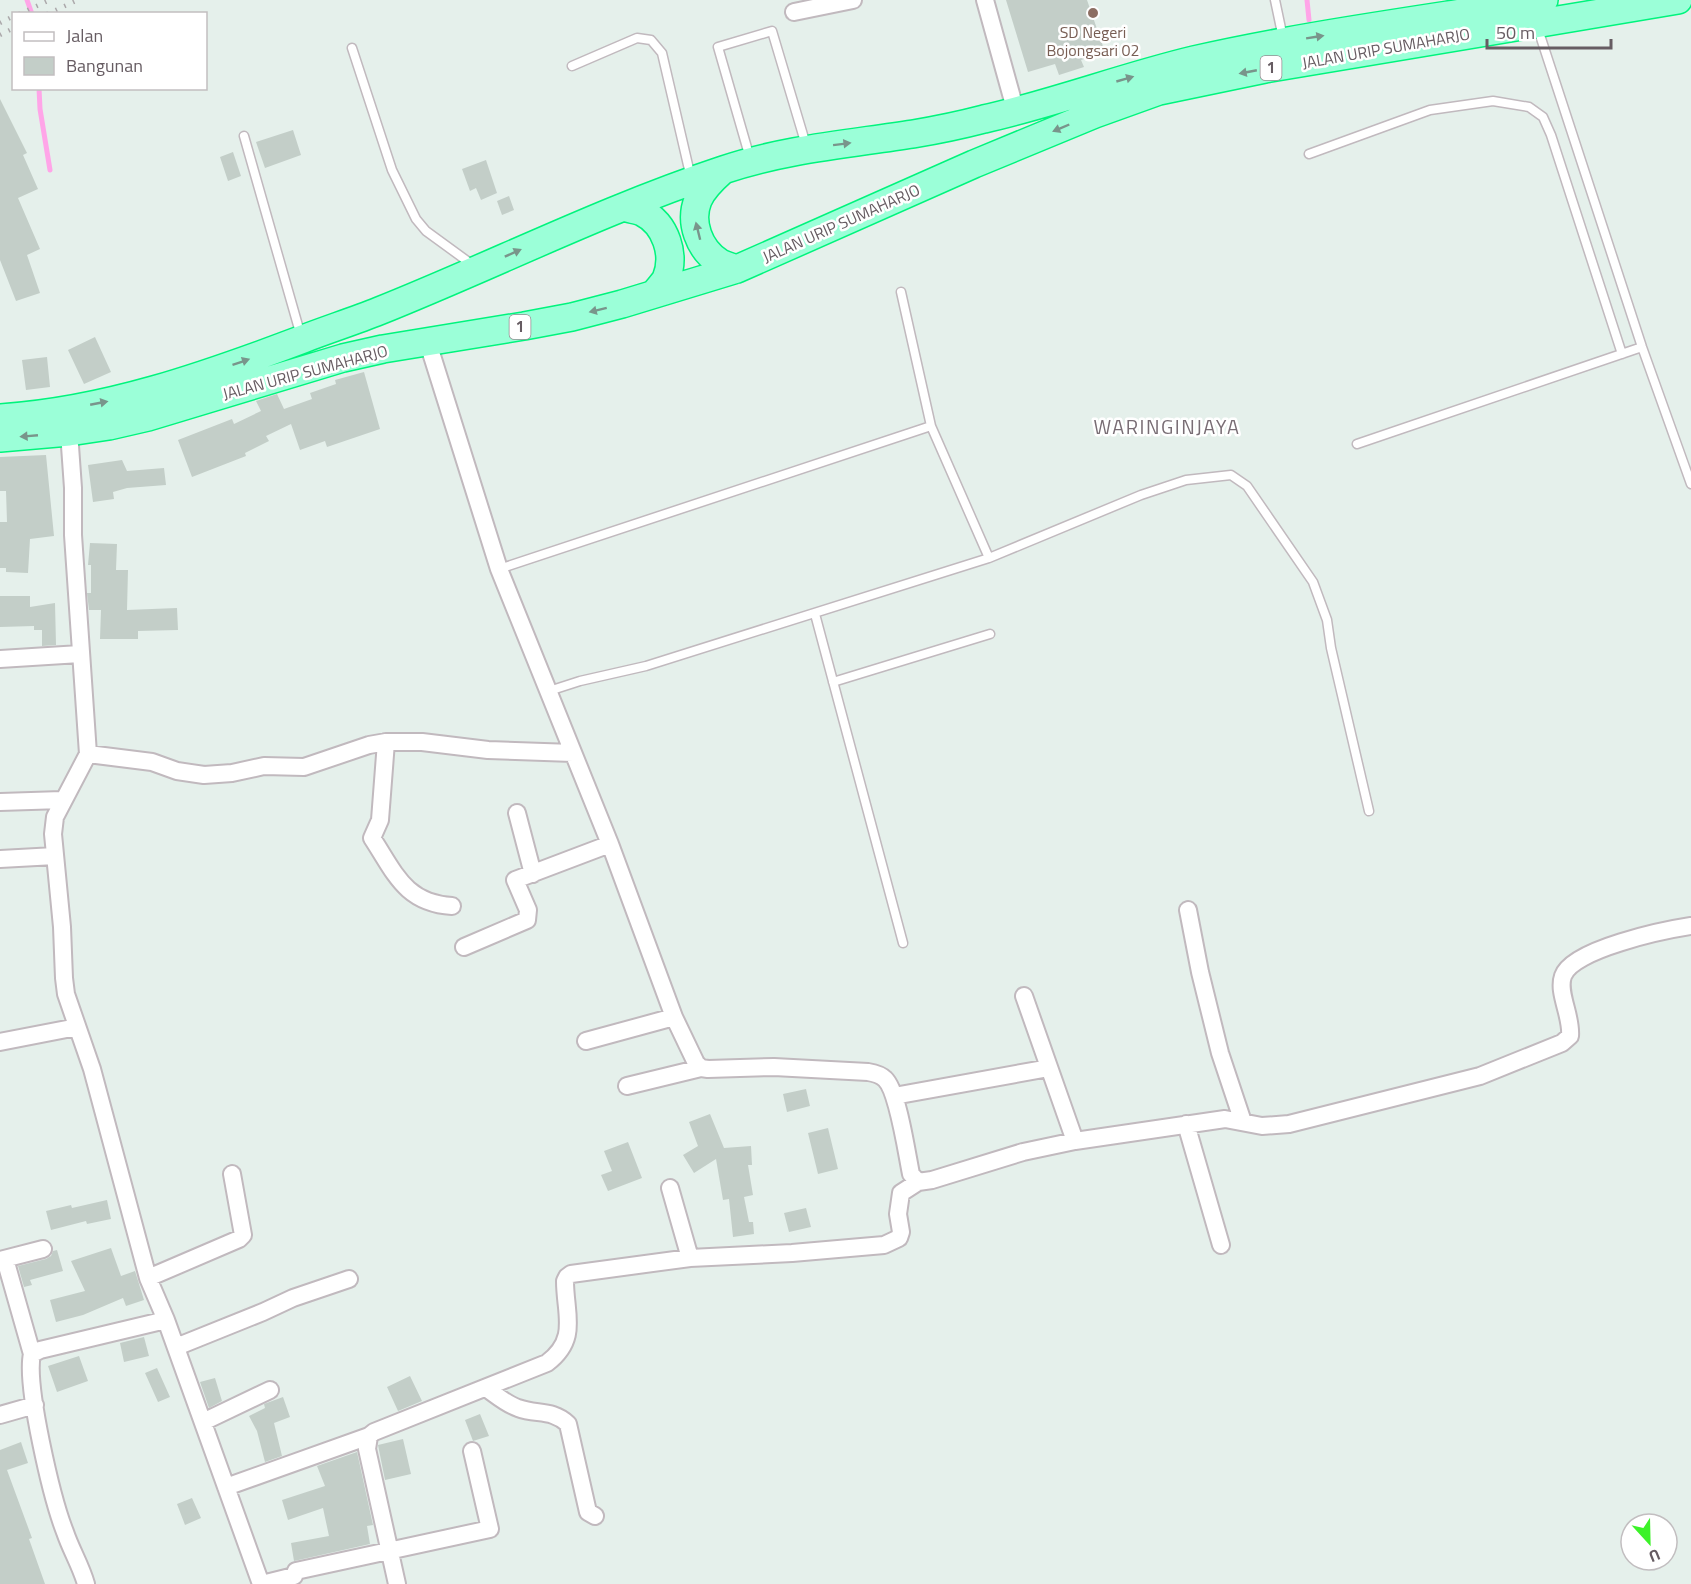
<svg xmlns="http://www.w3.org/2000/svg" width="1691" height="1584" font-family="'Titillium Web',sans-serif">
<rect width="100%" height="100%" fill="#e5f0eb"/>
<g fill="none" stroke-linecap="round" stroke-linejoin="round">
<!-- stream -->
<path stroke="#ffa5e8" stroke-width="5" d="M27 0 32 14
M1307 0 1309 20
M39 88 40 109 50 170"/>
</g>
<!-- building -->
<path fill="#c3cec8" d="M1006 0H1087L1105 52 1081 60 1084 67 1059 75 1055 64 1028 72Z
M0 99 27 153 23 155 38 189 18 198 40 249 27 255 40 293 16 301 0 260Z
M293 130 301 155 265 168 256 142Z
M233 152 241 176 228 181 220 157Z
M486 160 497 193 481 200 476 188 470 191 462 169Z
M509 196 514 210 502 215 497 201Z
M95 337 111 372 84 384 68 350Z
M47 357 50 387 26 390 22 360Z
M364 372 380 429 327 447 325 441 300 450 291 424 266 436 269 441 245 453 246 456 192 477 178 440 232 419 234 424 261 411 256 401 277 394 284 409 312 399 310 393 336 384 335 380Z
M46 455 54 536 30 539 28 573 6 572V568H0V522H7L6 491H0V457Z
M122 460 127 471 164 468 166 485 127 488 113 492 114 499 93 502 88 465Z
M90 543 117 544 116 570H128L127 610 177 608 178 630 138 631V639H100L101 610H89L87 593H91V565H88Z
M0 596H30V607L55 603 56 645 42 646V630H34V626L0 627Z
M806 1089 810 1106 787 1112 783 1094Z
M710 1114 724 1148 751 1146 752 1165H748L753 1195 744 1197 749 1222H753L754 1234 733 1237 729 1199 723 1200 716 1159 694 1173 683 1155 698 1146 689 1122Z
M828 1128 838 1169 818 1174 808 1133Z
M628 1142 642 1178 608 1191 601 1175 612 1171 604 1151Z
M107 1200 111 1219 87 1224 86 1221 51 1230 46 1211 71 1205 72 1208Z
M806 1208 811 1227 789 1232 784 1213Z
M111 1248 121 1276 135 1271 144 1300 126 1306 123 1298 83 1315 56 1322 50 1300 85 1291 71 1261Z
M57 1250 63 1271 30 1280 32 1285 24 1287 18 1266 46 1259 51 1256 53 1251Z
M144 1337 149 1356 124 1362 120 1343Z
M79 1356 88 1381 57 1392 48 1366Z
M157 1368 170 1397 158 1402 145 1373Z
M410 1376 422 1401 398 1411 387 1387Z
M215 1378 222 1401 209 1408 200 1382Z
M283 1397 290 1417 274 1423 282 1456 265 1462 257 1431 249 1416 265 1408 264 1404Z
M480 1414 489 1436 473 1441 465 1420Z
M403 1439 411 1474 385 1480 378 1445Z
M21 1442 28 1463 7 1470 32 1538 29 1539 45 1584H0V1450Z
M357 1452 373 1525 367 1526 370 1544 294 1561 291 1543 329 1536 323 1508 288 1520 282 1500 325 1486 317 1466Z
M192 1498 201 1518 185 1525 177 1504Z"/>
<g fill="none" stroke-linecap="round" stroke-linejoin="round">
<defs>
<path id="service" d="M1275 0 1283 38
M1537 26 1642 347 1691 484
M352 48 392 170 416 219 426 231 474 266
M572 66 637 38 651 40 662 53 691 178
M244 136 301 336
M1309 154 1430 110 1493 101 1529 107 1543 117 1551 135 1622 354
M750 158 718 47 772 31 806 145
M901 292 931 426 989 558
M1357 444 1642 347
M499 569 931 426
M815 614 903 943
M833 682 990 634
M549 691 580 681 646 666 989 558 1141 495 1186 480 1231 475 1247 486 1313 582 1327 620 1331 648 1369 811"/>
<path id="minor" d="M985 0 1016 112
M794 12 853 0
M428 343 499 569 610 844 674 1017 696 1063 701 1068 708 1069 774 1067 868 1072C874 1073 881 1075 885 1079 898 1091 907 1155 911 1174L918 1182 932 1180 1023 1152 1075 1141 1225 1119 1262 1126 1289 1124 1480 1076 1562 1043 1570 1036C1572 1016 1557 993 1563 976 1572 949 1665 930 1691 926
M69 432 73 488V535L88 754 55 817 53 834 62 927 64 978 66 994 92 1069 148 1278 166 1320 40 1350 32 1354C25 1385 52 1499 65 1532 71 1550 81 1566 86 1584
M0 659 80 654
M386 742 380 820 372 838C395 873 405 903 452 906
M88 754 152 762 177 771 204 775 232 773 264 766 304 767 369 745 386 742H422L488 750 573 753
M0 802 62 800
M517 813 533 874
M0 859 55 856
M1188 910 1200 972 1220 1053 1243 1122
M464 947 527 920 528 910 515 880 610 844
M1024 996 1075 1141
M586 1041 674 1017
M0 1042 77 1027
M627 1086 701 1068
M894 1096 1049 1068
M1186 1124 1221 1245
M670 1188 690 1258
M5 1259 32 1354
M0 1260 43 1249
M148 1278 239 1239 243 1235 232 1174
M166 1320 261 1584
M176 1347 263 1312 293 1298 349 1279
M486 1388C496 1395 506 1404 518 1408 537 1415 552 1409 568 1424L588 1512 595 1516
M0 1415 35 1405
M203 1422 270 1390
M369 1436 367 1449 397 1584
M226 1487 369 1436 374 1432 547 1363C579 1339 565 1314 565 1281L567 1277 571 1274 690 1258 792 1253 884 1245 899 1238 901 1232 898 1214 901 1193 918 1182
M262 1584 294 1576 296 1571 490 1529 472 1451"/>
<path id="trunk" d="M722 171C713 179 703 188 698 200 689 222 699 249 719 262 724 265 731 267 737 269
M624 207C629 209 637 210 642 212 666 224 676 255 666 279 663 284 658 289 654 294
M0 418C106 411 205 376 303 339 329 329 354 321 379 311 494 265 605 209 723 170 785 149 849 144 913 134 937 130 961 125 984 119 1055 103 1123 77 1194 60 1309 34 1428 19 1544 0
M0 438 69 432 109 426 148 417 343 358 383 349 524 326 572 317 622 304 737 269 974 164 1095 114 1159 91 1265 69 1678 0"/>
</defs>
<!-- service casing -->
<use href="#service" stroke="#c1b9be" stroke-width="11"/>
<!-- minor casing -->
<use href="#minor" stroke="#c1b9be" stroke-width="20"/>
<!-- trunk casing -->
<use href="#trunk" stroke="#00f47d" stroke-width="30"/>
<!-- service -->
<use href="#service" stroke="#fff" stroke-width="8"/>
<!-- minor -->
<use href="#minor" stroke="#fff" stroke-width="16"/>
<!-- trunk -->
<use href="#trunk" stroke="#9bffd8" stroke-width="27"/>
<!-- rail -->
<path stroke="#aca9ab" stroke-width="4.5" stroke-dasharray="1.5 8" stroke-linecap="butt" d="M19 14 50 0
M47 14 78 0
M0 23 14 16
M0 35 14 28"/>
</g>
<!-- one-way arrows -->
<defs><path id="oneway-solid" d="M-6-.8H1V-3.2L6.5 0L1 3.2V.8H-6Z" transform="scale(1.5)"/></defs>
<g fill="#79958b">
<use href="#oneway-solid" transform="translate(1315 37) rotate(-9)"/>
<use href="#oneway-solid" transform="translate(1248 72) rotate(169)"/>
<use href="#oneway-solid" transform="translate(1125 79) rotate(-16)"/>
<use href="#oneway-solid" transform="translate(1061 128) rotate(157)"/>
<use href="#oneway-solid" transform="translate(842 144) rotate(-7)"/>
<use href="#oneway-solid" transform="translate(698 231) rotate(-104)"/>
<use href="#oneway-solid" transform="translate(513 253) rotate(-24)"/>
<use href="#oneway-solid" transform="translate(598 310) rotate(166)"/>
<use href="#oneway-solid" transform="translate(241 362) rotate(-19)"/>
<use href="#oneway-solid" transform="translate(99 403) rotate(-11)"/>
<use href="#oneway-solid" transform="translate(29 436) rotate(175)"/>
</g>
<!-- markers -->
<circle fill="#8d6e63" stroke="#fff" stroke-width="2" cx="1093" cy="13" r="6"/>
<g text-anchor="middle" stroke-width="5" stroke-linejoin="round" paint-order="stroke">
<!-- shield labels -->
<g fill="#fff" stroke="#948d91" stroke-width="1.5">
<rect x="1260.5" y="56" width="21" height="24" rx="4.5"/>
<rect x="509.5" y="315" width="21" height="24" rx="4.5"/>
</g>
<g font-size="15" font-weight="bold" fill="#665c62">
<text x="1271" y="73">1</text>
<text x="520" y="332">1</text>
</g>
<!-- education labels -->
<g font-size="16" fill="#785e54" stroke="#fff">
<text x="1093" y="38">SD Negeri<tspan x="1093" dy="18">Bojongsari 02</tspan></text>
</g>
<!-- street labels -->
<g font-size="16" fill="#665c62" stroke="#fff">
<text transform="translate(1386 48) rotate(-10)" y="6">JALAN URIP SUMAHARJO</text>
<text transform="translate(841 223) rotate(-24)" y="6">JALAN URIP SUMAHARJO</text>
<text transform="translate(305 372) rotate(-15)" y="6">JALAN URIP SUMAHARJO</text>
</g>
<!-- quarter labels -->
<g font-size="20" letter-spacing="1.5" fill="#786d74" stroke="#fff">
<text x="1167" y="434">WARINGINJAYA</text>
</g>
</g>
<!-- legend -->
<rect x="12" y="12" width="195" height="78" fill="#ffffff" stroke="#c2bec0" stroke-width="1.5"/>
<rect x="24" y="32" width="30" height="9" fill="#ffffff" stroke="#c2bec0" stroke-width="1.5"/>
<text x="66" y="42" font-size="18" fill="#665c62">Jalan</text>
<rect x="24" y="57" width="30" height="18" fill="#c3cec8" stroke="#c2bec0" stroke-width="1.5"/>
<text x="66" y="72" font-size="18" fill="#665c62">Bangunan</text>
<!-- north arrow -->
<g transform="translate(1649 1542) rotate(158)"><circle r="28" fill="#ffffff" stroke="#c2bec0" stroke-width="1.5"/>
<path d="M0-4.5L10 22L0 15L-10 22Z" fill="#3cf229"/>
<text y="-9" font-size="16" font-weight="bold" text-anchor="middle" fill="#665c62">U</text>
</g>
<!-- scale -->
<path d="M1487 39v9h124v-9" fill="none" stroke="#665c62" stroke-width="3"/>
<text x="1496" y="39" font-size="18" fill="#665c62" stroke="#ffffff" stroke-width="4.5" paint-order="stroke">50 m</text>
</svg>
